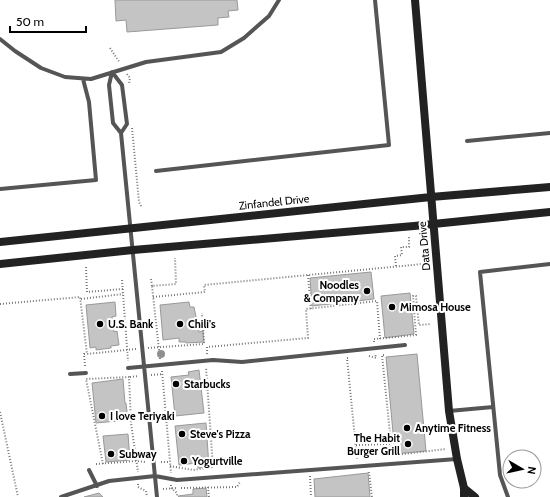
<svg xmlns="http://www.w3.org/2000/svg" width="550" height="497" font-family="Cabin,sans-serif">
<rect width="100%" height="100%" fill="#fff"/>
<!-- building -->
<path fill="#c4c4c4" stroke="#999" d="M115 0H237L238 10 228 11 229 17 218 18V25L127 32 126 20 116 21Z
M371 272 374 299 312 306 310 278Z
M410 293 414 334 385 338 381 296Z
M115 302 116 316 112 317 114 332 117 331 119 345 111 346V348L96 350V347L90 348 86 305Z
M189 302 190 307H194L199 332 203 331 204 342 186 343V342H179V338L163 340 160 305Z
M417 354 426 451 395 454 386 357Z
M199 370 204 413 175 416 171 377 189 375 188 372Z
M123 379 125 403H126L128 420 96 423 92 383Z
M206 423 209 467 198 468 197 463 179 465 175 426Z
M128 434 130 460 106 462 103 436Z
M368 473 370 497H315L314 479Z
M206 488 207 497H179L178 496 193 494V489Z
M99 493 103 497H84Z"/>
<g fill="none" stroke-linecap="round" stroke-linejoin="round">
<!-- path -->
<path stroke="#777" stroke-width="2" stroke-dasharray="1 2" stroke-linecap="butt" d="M110 48 120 63
M127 74 130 78 129 84
M132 128 139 202 142 208
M396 266 395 256 402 255 401 247H409V236
M86 267 87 292 123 289
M308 275 311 309
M151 279 152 286
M122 280 128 361
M153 297 205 292 204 285 423 264
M81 299 123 294
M0 304 80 297 87 354 136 349
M374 342V339L416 335 413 296H416L419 325 431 324
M148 348 204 344 202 313
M207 354V347L308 338 306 309 377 301 380 339
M384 355H382L392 453 395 455 446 449
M369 356 376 358 375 354
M348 358H347L357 459
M160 359 152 286 176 284 175 258
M85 366 84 354H87
M162 371 171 473
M151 375 163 374
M130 377 139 376
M0 412 18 497
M356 445 391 444
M161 462H170
M96 464 136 461 146 462
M103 464 86 379 129 377 131 423 138 472
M170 466 193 470 213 467 206 367
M369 472 372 497
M310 476 311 497
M138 484V487L146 491 147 497
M171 485V488L177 493V497
M208 487 209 497
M181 488 237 487 240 482
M163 489 177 488"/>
<!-- lane -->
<path stroke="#555" stroke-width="4" d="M0 39 15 51 41 68 65 77 91 79 146 62 221 52 244 38 269 16 279 0
M112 72 109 85 113 123 121 133 157 497
M112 72 122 85 127 124 121 133
M467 141 550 133
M156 171 389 145 375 0
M0 189 96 180 89 102 83 79
M128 368 213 360 242 362 405 345
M70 374 86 373
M449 411 493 407
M89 470 97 486
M61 497 109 481 155 476 177 480 457 459
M508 497 500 475 480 272 550 264"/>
<!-- secondary -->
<path stroke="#222" stroke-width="8" d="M415 0 449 411 457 459 464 488V497
M0 242 431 197 550 187
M0 264 133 250 414 226 550 212
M464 488 475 497"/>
</g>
<!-- trees -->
<circle fill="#8f8f8f" cx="161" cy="354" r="4"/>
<!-- markers -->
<g fill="#000" stroke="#fff" stroke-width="1.5">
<circle cx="367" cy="291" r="4"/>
<circle cx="392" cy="307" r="4"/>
<circle cx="100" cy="324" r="4"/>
<circle cx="180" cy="324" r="4"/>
<circle cx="176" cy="384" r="4"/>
<circle cx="102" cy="416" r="4"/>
<circle cx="407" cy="428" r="4"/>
<circle cx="182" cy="434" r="4"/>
<circle cx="408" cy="444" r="4"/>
<circle cx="111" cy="454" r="4"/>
<circle cx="184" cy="461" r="4"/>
</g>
<g text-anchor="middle" stroke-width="4" stroke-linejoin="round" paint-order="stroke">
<!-- street labels -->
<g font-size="11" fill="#000" stroke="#fff">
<text transform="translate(274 202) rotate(-6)" y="4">Zinfandel Drive</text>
<text transform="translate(424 246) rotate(-95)" y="4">Data Drive</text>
</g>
<!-- poi labels -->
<g font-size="11" font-weight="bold" fill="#000" stroke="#fff" text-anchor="start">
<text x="359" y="289" text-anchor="end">Noodles<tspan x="359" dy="13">&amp; Company</tspan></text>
<text x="400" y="311">Mimosa House</text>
<text x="108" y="328">U.S. Bank</text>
<text x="188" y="328">Chili's</text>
<text x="184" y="388">Starbucks</text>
<text x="110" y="420">I love Teriyaki</text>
<text x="415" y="432">Anytime Fitness</text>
<text x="190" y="438">Steve's Pizza</text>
<text x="400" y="442" text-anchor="end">The Habit<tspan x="400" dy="13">Burger Grill</tspan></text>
<text x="119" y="458">Subway</text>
<text x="192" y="465">Yogurtville</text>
</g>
</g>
<!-- north arrow -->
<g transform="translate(522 469) rotate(99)"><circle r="19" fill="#ffffff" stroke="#999999"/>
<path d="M0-3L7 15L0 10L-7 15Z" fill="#000000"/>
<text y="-6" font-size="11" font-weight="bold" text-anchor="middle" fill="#000000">N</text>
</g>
<!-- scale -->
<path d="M10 26v6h76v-6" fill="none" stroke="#000000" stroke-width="2"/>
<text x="16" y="26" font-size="12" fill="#000000" stroke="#ffffff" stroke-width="3" paint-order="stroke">50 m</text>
</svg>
